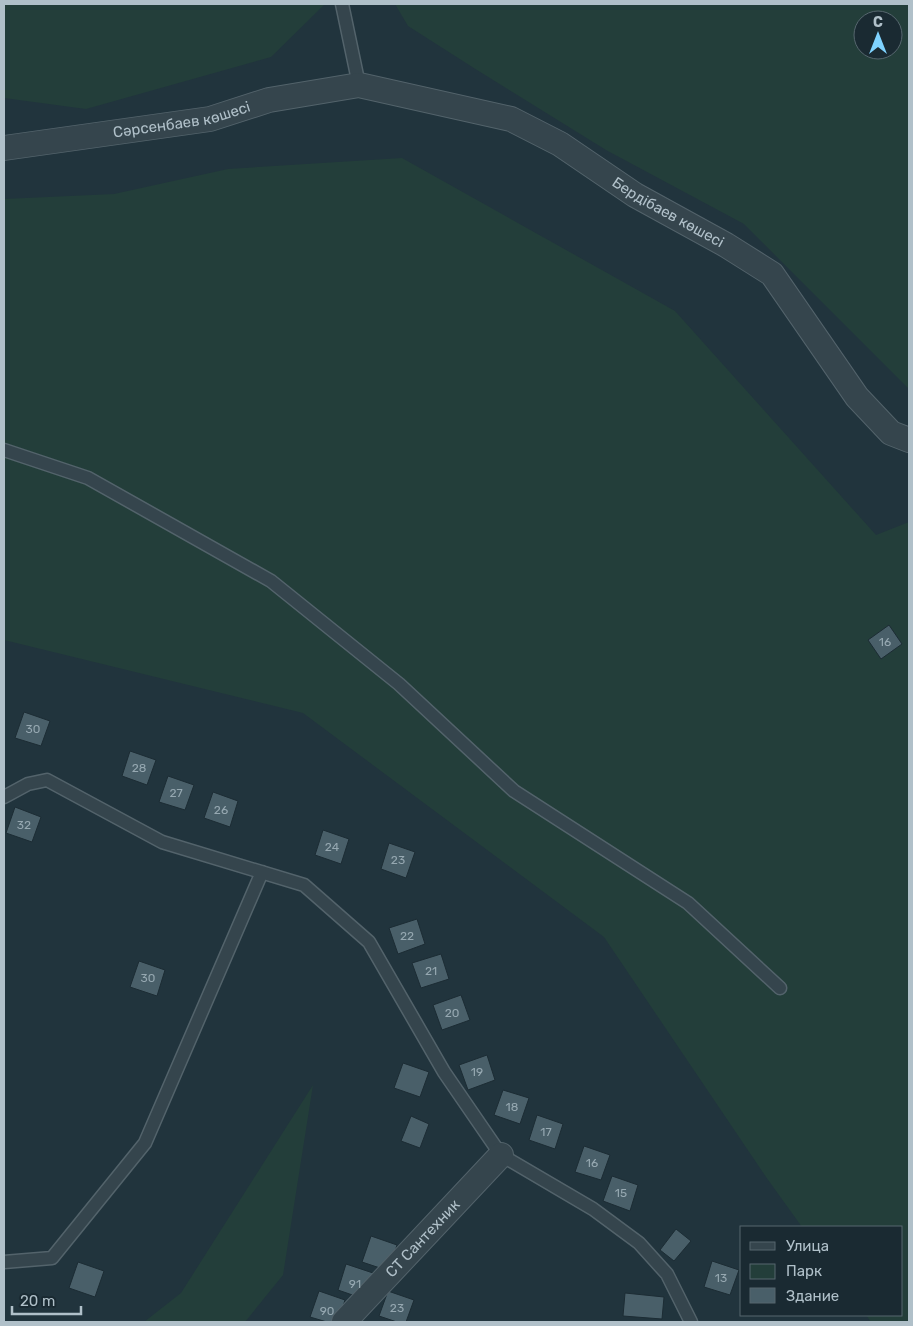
<svg xmlns="http://www.w3.org/2000/svg" width="913" height="1326" font-family="Rubik,sans-serif">
<rect width="100%" height="100%" fill="#21343d"/>
<!-- green -->
<path fill="#233e3a" fill-rule="evenodd" d="M4 4H325L271 57 86 109 4 98Z
M395 4H909V389L744 224 606 150 477 70 408 26ZM863 20H893V50H863Z
M402 158 675 311 876 535 909 522V1322H871L866 1315H902V1227H802L766 1177 604 937 303 713 4 640V199L114 194 228 169Z
M313 1085 283 1275 245 1322H144L181 1293Z"/>
<!-- building -->
<path fill="#495f69" stroke="#1c2c34" d="M889 625 902 644 881 659 868 640Z
M24 712 50 721 41 746 15 738Z
M130 751 156 760 147 785 122 776Z
M168 776 194 785 185 810 159 802Z
M213 792 238 801 230 827 204 818Z
M15 807 41 817 32 842 6 833Z
M323 830 349 839 341 864 315 855Z
M389 843 415 852 406 878 381 869Z
M417 919 425 944 398 954 389 928Z
M441 954 449 979 421 988 412 963Z
M139 961 165 970 157 996 130 987Z
M461 995 470 1020 442 1030 433 1005Z
M487 1055 495 1080 468 1090 459 1065Z
M403 1063 429 1072 420 1097 394 1088Z
M503 1090 529 1098 520 1124 494 1115Z
M537 1115 563 1124 555 1149 529 1140Z
M411 1116 429 1124 420 1148 401 1141Z
M584 1146 610 1155 601 1180 575 1172Z
M612 1176 638 1185 630 1211 603 1201Z
M676 1229 691 1241 674 1261 660 1250Z
M371 1236 397 1245 389 1271 362 1262Z
M712 1261 739 1270 730 1295 704 1287Z
M78 1262 104 1271 95 1297 69 1288Z
M346 1264 373 1273 364 1299 338 1290Z
M319 1291 345 1300 338 1322H327L310 1317Z
M388 1291 414 1300 406 1322H397L379 1316Z
M625 1293 664 1297 662 1319 623 1316Z"/>
<g fill="none" stroke-linecap="round" stroke-linejoin="round">
<defs>
<path id="service" d="M342 4 359 85
M4 450 88 478 271 581 399 684 514 791 688 903 780 988
M4 797 28 784 47 780 162 842 304 885 369 942 444 1072 501 1155 593 1209 639 1243 667 1274 691 1322
M4 1262 52 1258 145 1143 262 872"/>
<g id="minor">
<path id="s1" d="M4 148 210 119 269 100 359 85 511 119 560 144 635 195 726 245 772 274 857 397 891 433 909 440"/>
<path id="s2" d="M344 1322 501 1155"/>
</g>
</defs>
<!-- service casing -->
<use href="#service" stroke="#53636b" stroke-width="15"/>
<!-- minor casing -->
<use href="#minor" stroke="#53636b" stroke-width="26"/>
<!-- service -->
<use href="#service" stroke="#35454d" stroke-width="12"/>
<!-- minor -->
<use href="#minor" stroke="#35454d" stroke-width="24"/>
</g>
<g text-anchor="middle" stroke-width="4" stroke-linejoin="round" paint-order="stroke">
<!-- number labels -->
<g font-size="12" fill="#96a8b1">
<text x="885" y="646">16</text>
<text x="33" y="733">30</text>
<text x="139" y="772">28</text>
<text x="176" y="797">27</text>
<text x="221" y="814">26</text>
<text x="24" y="829">32</text>
<text x="332" y="851">24</text>
<text x="398" y="864">23</text>
<text x="407" y="940">22</text>
<text x="431" y="975">21</text>
<text x="148" y="982">30</text>
<text x="452" y="1017">20</text>
<text x="477" y="1076">19</text>
<text x="512" y="1111">18</text>
<text x="546" y="1136">17</text>
<text x="592" y="1167">16</text>
<text x="621" y="1197">15</text>
<text x="721" y="1282">13</text>
<text x="355" y="1288">91</text>
<text x="397" y="1312">23</text>
<text x="327" y="1315">90</text>
</g>
<!-- street labels -->
<g font-size="15" fill="#b0c0c9" stroke="#1a2a32">
<text dy="5" stroke="none"><textPath href="#s1" startOffset="180">Сәрсенбаев көшесі</textPath></text>
<text dy="5" stroke="none"><textPath href="#s1" startOffset="700">Бердібаев көшесі</textPath></text>
<text dy="5" stroke="none"><textPath href="#s2" startOffset="115">СТ Сантехник</textPath></text>
</g>
</g>
<!-- border -->
<rect width="913" height="1326" fill="none" stroke="#b0c0c9" stroke-width="10"/>
<!-- legend -->
<rect x="740" y="1226" width="162" height="90" fill="#1a2a32" stroke="#56666e"/>
<rect x="750" y="1242" width="25" height="8" fill="#35454d" stroke="#56666e"/>
<text x="786" y="1251" font-size="15" fill="#b0c0c9">Улица</text>
<rect x="750" y="1264" width="25" height="15" fill="#233e3a" stroke="#56666e"/>
<text x="786" y="1276" font-size="15" fill="#b0c0c9">Парк</text>
<rect x="750" y="1288" width="25" height="15" fill="#495f69" stroke="#56666e"/>
<text x="786" y="1301" font-size="15" fill="#b0c0c9">Здание</text>
<!-- north arrow -->
<g transform="translate(878 35)"><circle r="24" fill="#1a2a32" stroke="#56666e"/>
<path d="M0-4L9 19L0 12L-9 19Z" fill="#7fd3ff"/>
<text y="-8" font-size="14" font-weight="bold" text-anchor="middle" fill="#b0c0c9">С</text>
</g>
<!-- scale -->
<path d="M12 1306v8h69v-8" fill="none" stroke="#b0c0c9" stroke-width="2.5"/>
<text x="20" y="1306" font-size="15" fill="#b0c0c9" stroke="#1a2a32" stroke-width="4" paint-order="stroke">20 m</text>
</svg>
